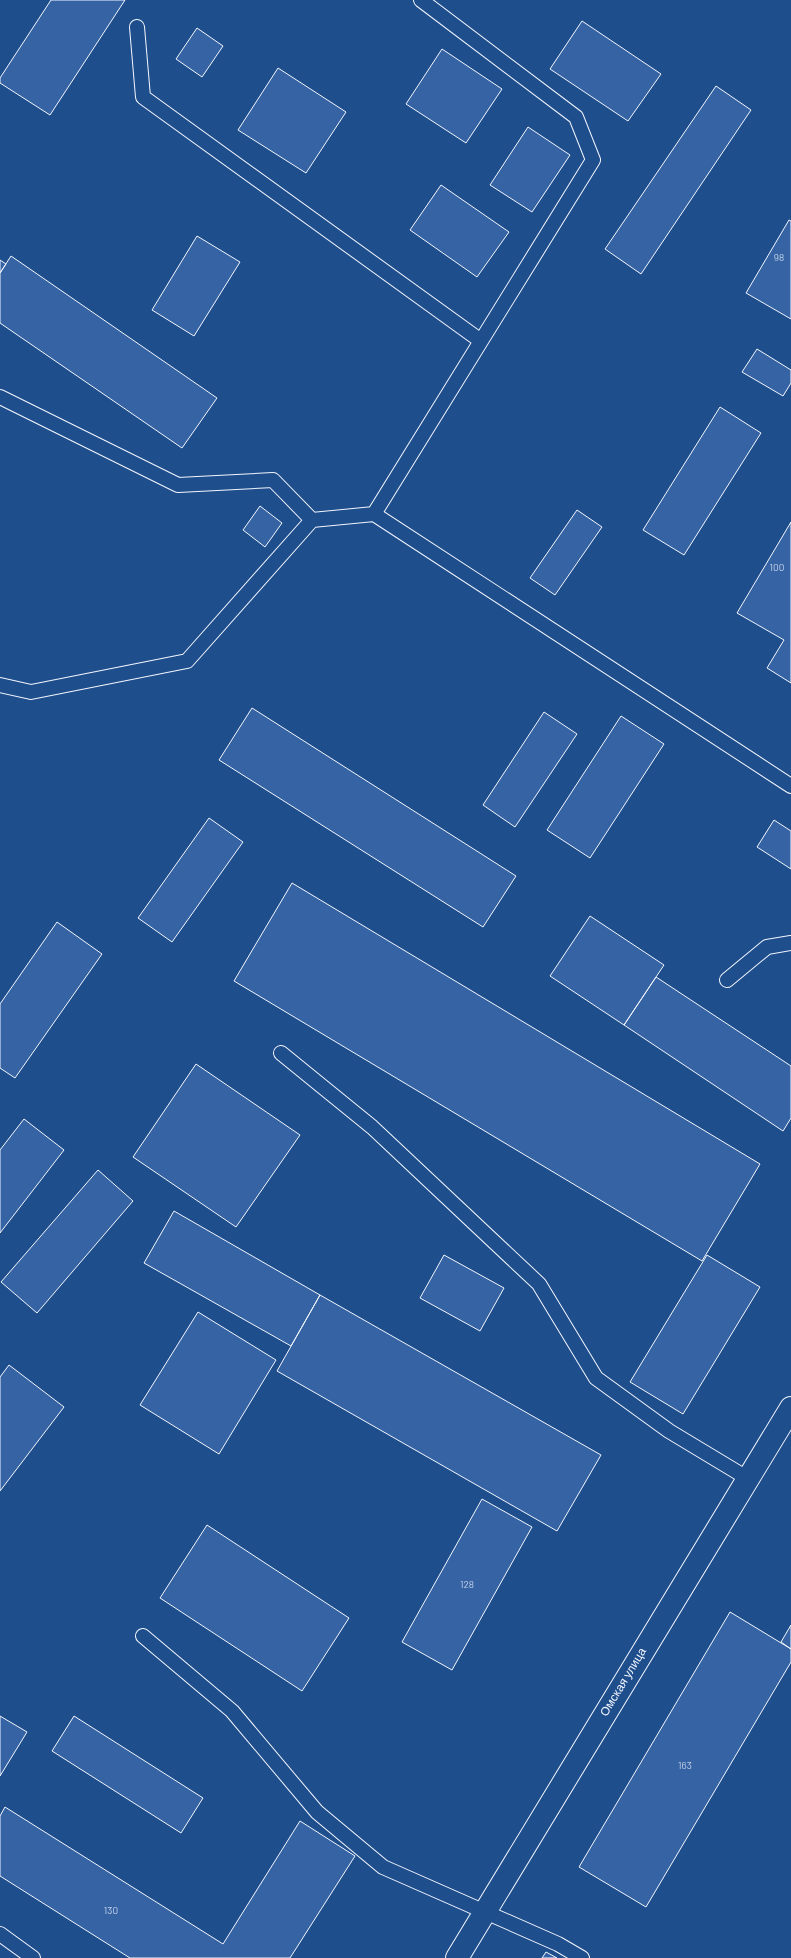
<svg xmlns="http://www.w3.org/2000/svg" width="791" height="1958" font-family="Barlow,sans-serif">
<rect width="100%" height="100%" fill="#1f4e8c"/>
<!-- building -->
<path fill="#3563a3" stroke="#f2f6ff" d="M51 0H125L50 115 0 83V78Z
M582 21 661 74 628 121 550 69Z
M197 28 223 46 202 77 176 59Z
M442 49 502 89 466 143 406 104Z
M278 68 346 112 306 173 238 130Z
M716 86 751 110 641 274 605 249Z
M528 127 570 155 532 212 490 185Z
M441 185 509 232 477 277 410 230Z
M789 220 791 221V319L746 293Z
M197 236 240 262 194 336 152 310Z
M11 256 217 398 182 448 0 323V273Z
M0 260 6 264 0 273Z
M757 349 791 370V383L783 396 742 372Z
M720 407 761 433 684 555 643 530Z
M260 506 282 523 265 547 243 530Z
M577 510 602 527 555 595 530 578Z
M791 522V683L767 668 784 640 737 613Z
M252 708 516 876 483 927 219 760Z
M544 712 577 734 515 827 483 805Z
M621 716 664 744 590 858 547 830Z
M209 818 243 842 172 942 138 918Z
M774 820 791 831V869L757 847Z
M292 883 760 1164 702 1261 234 981Z
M590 916 664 965 624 1025 550 976Z
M57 922 102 954 15 1078 0 1068V1004Z
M656 977 791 1066V1118L783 1131 624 1025Z
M196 1064 300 1135 236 1227 133 1157Z
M24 1119 64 1150 0 1233V1150Z
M98 1170 133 1201 37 1313 1 1282Z
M174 1211 320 1295 291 1346 144 1263Z
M444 1255 504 1288 480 1331 420 1298Z
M707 1255 760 1287 683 1414 630 1382Z
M320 1295 601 1455 557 1531 277 1371Z
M198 1312 276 1360 219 1454 140 1405Z
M9 1365 64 1407 0 1491V1377Z
M482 1499 532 1527 452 1670 402 1642Z
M207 1525 349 1618 302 1691 160 1598Z
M730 1612 791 1649V1662L646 1907 579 1867Z
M791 1625V1649L781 1642Z
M0 1716 27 1732 0 1776Z
M74 1716 203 1798 181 1833 52 1751Z
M5 1807 223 1944 300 1821 355 1856 290 1958H130L0 1876V1816Z
M546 1952 557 1958H542Z"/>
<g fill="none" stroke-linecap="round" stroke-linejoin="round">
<defs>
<path id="service" d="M137 27 143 97 481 341
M0 397 178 485 273 480 312 520
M374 514 593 160 576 117 421 0
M0 685 31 692 187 661 312 520 374 514 791 786
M727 980 767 947 791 943
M281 1053 372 1127 539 1284 596 1378 669 1431 747 1478
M143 1636 232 1711 317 1812 383 1867 558 1944 582 1958
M0 1934 33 1958"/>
<path id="primary" d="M457 1958 791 1408"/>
</defs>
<!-- service casing -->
<use href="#service" stroke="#f2f6ff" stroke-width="16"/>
<!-- primary casing -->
<use href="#primary" stroke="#f2f6ff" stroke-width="24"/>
<!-- service -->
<use href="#service" stroke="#1f4e8c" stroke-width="14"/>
<!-- primary -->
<use href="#primary" stroke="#1f4e8c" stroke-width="22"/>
</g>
<g text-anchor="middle" stroke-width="3" stroke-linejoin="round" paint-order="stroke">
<!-- number labels -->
<g font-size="10" fill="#c3d1e8">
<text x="779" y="261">98</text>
<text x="777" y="571">100</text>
<text x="467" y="1588">128</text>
<text x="685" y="1769">163</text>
<text x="111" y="1914">130</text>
</g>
<!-- street labels -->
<g font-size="12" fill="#f2f6ff" stroke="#1f4e8c">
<text transform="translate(623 1682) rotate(-59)" y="4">Омская улица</text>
</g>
</g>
</svg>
